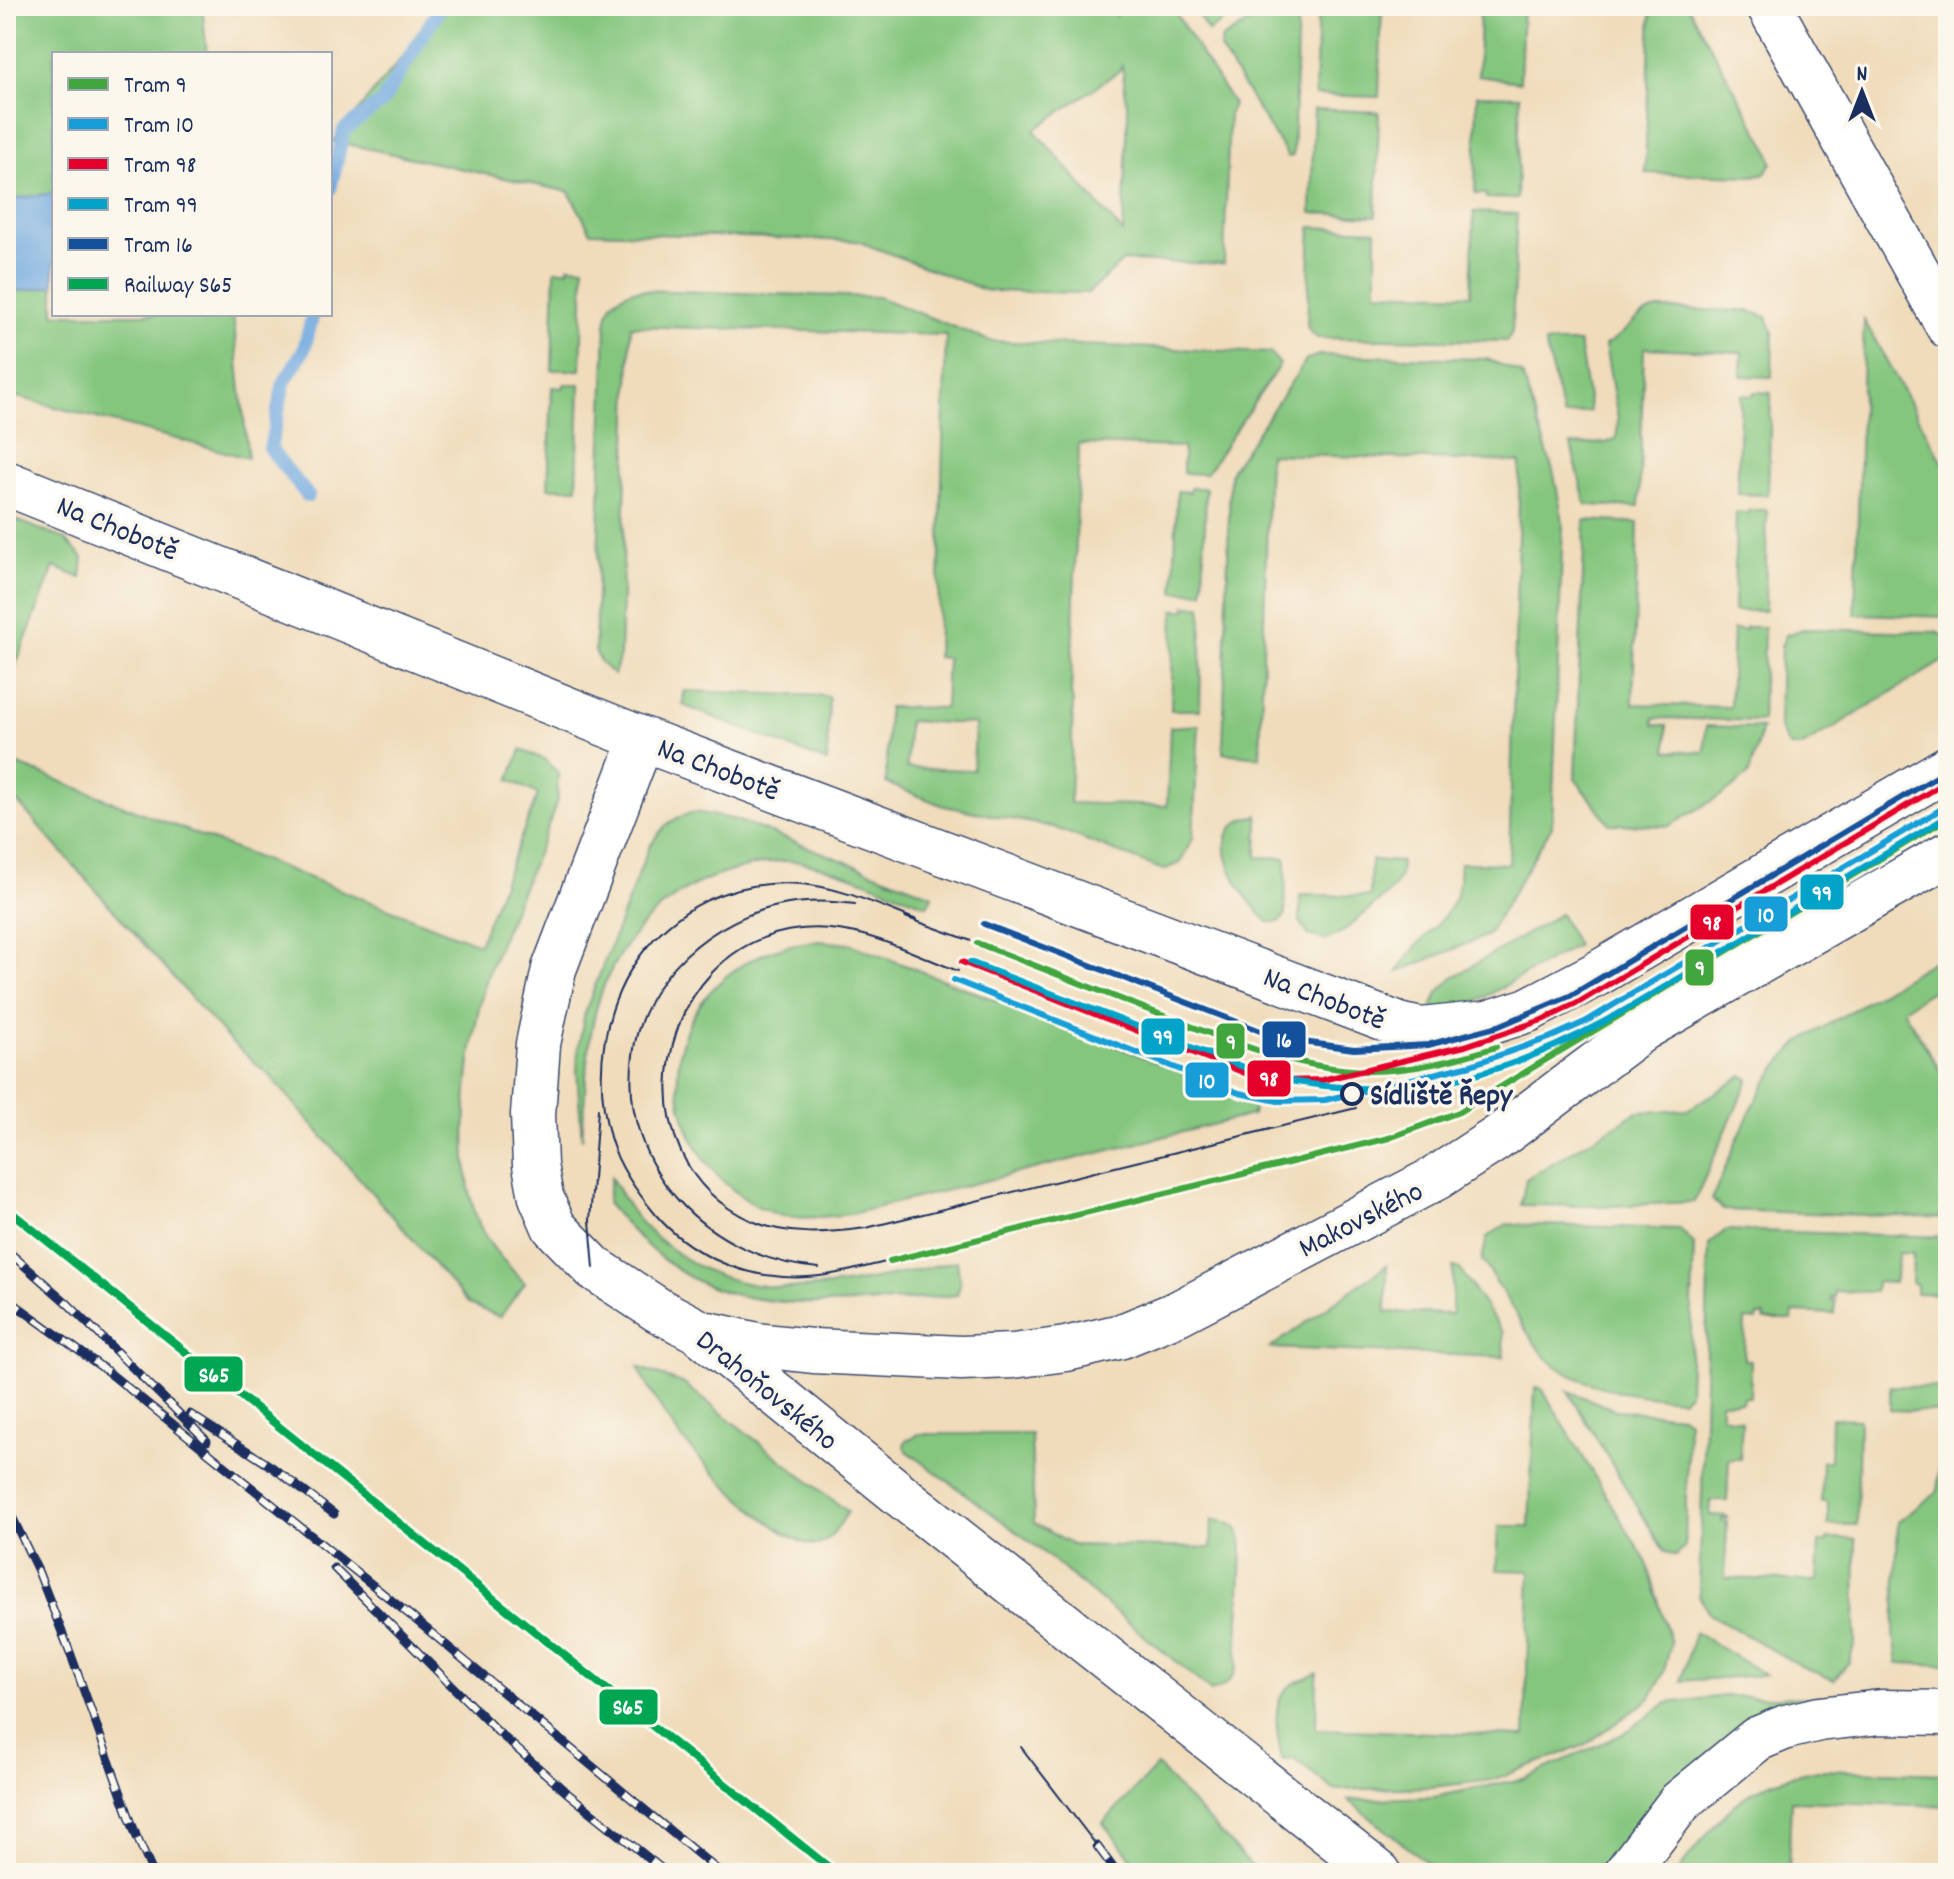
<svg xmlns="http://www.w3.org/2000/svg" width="1954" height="1879" font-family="Dekko,sans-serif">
<rect width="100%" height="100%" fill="#fbf7ec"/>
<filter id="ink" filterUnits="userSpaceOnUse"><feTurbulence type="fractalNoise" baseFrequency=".0125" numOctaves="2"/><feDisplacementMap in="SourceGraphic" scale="16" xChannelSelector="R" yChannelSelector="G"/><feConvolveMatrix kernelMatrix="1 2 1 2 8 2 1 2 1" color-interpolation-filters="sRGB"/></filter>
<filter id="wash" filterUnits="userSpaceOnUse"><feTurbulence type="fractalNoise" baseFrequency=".006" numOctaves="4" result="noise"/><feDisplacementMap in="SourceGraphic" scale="32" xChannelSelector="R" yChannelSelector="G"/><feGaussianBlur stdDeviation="1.8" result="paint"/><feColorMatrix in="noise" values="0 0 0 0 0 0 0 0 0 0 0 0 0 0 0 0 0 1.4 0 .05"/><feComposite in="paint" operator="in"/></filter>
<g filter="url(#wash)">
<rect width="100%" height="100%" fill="#f0dcbb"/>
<!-- green -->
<path fill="#84c67e" stroke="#507a6e" stroke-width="2" fill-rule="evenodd" d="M6 6H202L207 54H54V314H233L248 458 6 394Z
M441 6H1110L1116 15V6H1171L1233 104 1229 114 1224 264 1123 261 1088 293 987 291 857 241 591 232 569 192 333 141 430 23ZM1122 66 1128 112 1123 233 1034 130 1119 71Z
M1193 6H1248L1208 31Z
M1277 6H1295L1298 11 1293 156 1288 157 1220 49 1222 39Z
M1318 6H1382L1379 97 1315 95Z
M1480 6H1523L1520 82 1478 76Z
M1651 6H1688L1770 153 1772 163 1765 173 1753 176 1645 173Z
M1477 95 1520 96 1517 199 1486 198V194H1475Z
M1314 109 1379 112 1376 216 1311 213Z
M1474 212 1517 214 1512 332 1507 341 1318 338 1311 333 1307 326 1311 227 1376 230V292L1471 295Z
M568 266 584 267 581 370H552L555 270H568Z
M633 290 878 297 990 341 1270 353 1280 364 1206 474 1183 473V447L1079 444 1071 695 1073 702 1070 803 1167 806 1170 727 1199 725 1193 838 1180 863 1163 870 1053 827 944 806 886 783 888 707 945 708 947 658 937 657 946 335 631 326 620 655 614 675 601 663 595 651 606 325C609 302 612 299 633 290ZM908 721 975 724 973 770 907 768Z
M1659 309 1749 311 1767 317 1773 333 1772 377 1741 376 1742 352 1644 348 1639 507 1586 505 1571 445 1606 443 1617 438 1618 419 1605 345C1629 334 1632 313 1659 309Z
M1864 320 1948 472V617L1855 614Z
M1545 343H1579L1590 411 1563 416Z
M1319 355 1487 359 1522 374 1554 474 1563 522 1552 826 1488 935 1398 972C1413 942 1444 926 1456 895 1460 886 1459 873 1460 863L1509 864 1520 462 1269 454 1260 757 1223 753 1230 475 1232 469 1307 359Z
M564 384H580L577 488H548L552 387 564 388Z
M1754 392 1771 393 1768 495 1737 494 1741 395 1753 396Z
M1190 488H1206L1203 592H1174L1177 491 1190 492Z
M1749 510H1767L1765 611H1734L1736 512 1749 513Z
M6 516 65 539 83 558 81 578 54 567 6 690Z
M1585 520 1638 523 1633 704 1730 707 1733 630H1745L1746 627H1764L1762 721 1654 718V725H1667V751L1705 752 1706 726 1762 728 1749 774 1727 792 1669 826 1610 824 1575 779Z
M1186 606H1202L1200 710H1171L1174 610H1186Z
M1803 629 1936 632 1948 638V653L1943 661 1801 747H1789L1779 726 1781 646 1786 635Z
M684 691 826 696 829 698 827 762 683 705Z
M521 750 544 759 558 773 557 801C537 861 507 918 487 978 468 1038 453 1168 480 1226 490 1248 508 1266 525 1283L500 1317 469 1304 270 1076 228 1039 6 789V760L479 944 538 794 509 780Z
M695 812 737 820 933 895 927 905C889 891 846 871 806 863 779 857 748 866 722 874 655 895 606 955 593 1023 585 1061 585 1101 582 1139L577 1071 578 1049 585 1012 648 849C663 826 668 819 695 812Z
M1258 815 1257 857 1286 858 1285 916 1279 922H1268C1248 903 1203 845 1240 821 1245 818 1253 817 1258 815Z
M1371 860 1401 862 1400 876 1393 889 1344 931 1326 940 1308 935 1300 921V895L1370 896Z
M1560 914 1577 945 1474 1003 1431 1010 1438 993 1452 978Z
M818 941 850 944 1185 1073 1213 1090 1254 1107 1252 1115 851 1214C828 1216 806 1220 783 1216 761 1211 742 1198 725 1183 705 1164 692 1143 684 1117 656 1023 727 947 818 941Z
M1948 952V981L1903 1009 1942 1074 1941 1105 1948 1106V1218L1723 1210 1712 1199C1736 1145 1756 1081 1801 1041Z
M1743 1076 1749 1079 1694 1202 1608 1206 1521 1205 1526 1179 1638 1112 1687 1110Z
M611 1177C618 1189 625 1202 633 1213 646 1231 666 1246 684 1258 767 1312 868 1280 957 1261L960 1284 957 1295C884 1303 761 1315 695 1280 661 1263 631 1232 607 1203Z
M1507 1224 1680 1229 1694 1244 1689 1393 1682 1399C1637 1397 1568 1388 1539 1349 1518 1321 1502 1289 1482 1260L1487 1237Z
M1726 1230 1948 1237V1294L1916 1293V1284L1912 1283 1913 1254 1899 1253 1894 1283 1876 1282 1875 1292 1835 1291V1298L1831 1297V1301H1835L1834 1314 1793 1312 1792 1320H1764V1316H1758L1757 1320 1745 1319 1744 1360 1751 1361 1750 1397H1743L1742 1402H1721V1416L1742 1420 1740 1459H1729L1727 1501H1711L1710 1515 1727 1516V1519H1722V1522H1727L1725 1578 1817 1581 1819 1542H1827V1539H1856L1855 1643 1849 1662 1834 1680 1801 1666 1709 1614 1699 1595 1709 1244Z
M1387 1265 1386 1312 1452 1314 1453 1267 1460 1269 1503 1333 1504 1357 1270 1348Z
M638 1367 684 1384 848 1512C841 1522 832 1540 819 1544 787 1552 695 1457 676 1431 661 1411 649 1389 638 1367Z
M1890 1386 1948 1388V1412L1890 1410Z
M1535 1388 1542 1389 1647 1563 1671 1643 1664 1671 1651 1698 1585 1745 1492 1780 1432 1787 1334 1790 1294 1759 1282 1760C1278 1739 1269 1702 1289 1687 1296 1681 1308 1678 1317 1673L1316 1729 1525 1736 1530 1571 1497 1570 1499 1526H1529Z
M1568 1391 1616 1410 1681 1416 1688 1421 1685 1547 1676 1556 1664 1551Z
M1831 1418 1859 1419 1857 1525H1828V1503L1821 1501 1822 1461H1830Z
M919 1434H1031L1034 1523 1072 1545 1211 1548 1212 1520C1233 1521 1242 1527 1242 1549L1237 1667C1231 1682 1225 1687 1211 1691L1032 1543 907 1451 904 1446 905 1441Z
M1940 1435H1948V1665L1898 1663 1894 1635 1898 1522 1938 1491Z
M1695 1632 1765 1675 1681 1681Z
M1725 1696 1815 1698 1679 1777 1602 1873H1440L1348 1800 1433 1797 1523 1779 1623 1734 1667 1703Z
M1157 1766 1258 1873H1143L1103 1823Z
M1818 1770 1948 1774V1806L1791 1801 1788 1873H1677C1685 1861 1695 1849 1704 1838 1737 1796 1765 1779 1818 1770Z"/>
<!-- water -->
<path fill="#70a8df" stroke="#466c9e" stroke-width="2" d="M54 193V286L6 293V200Z"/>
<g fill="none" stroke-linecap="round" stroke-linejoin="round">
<!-- stream -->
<path stroke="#70a8df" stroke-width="14" d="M330 189 344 130 382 102 441 6
M308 496 270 449 284 383 304 349 313 314"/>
</g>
</g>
<g filter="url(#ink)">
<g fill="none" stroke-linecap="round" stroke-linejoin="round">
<defs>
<path id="minor" d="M1769 6 1948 326
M6 483 642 739 1402 1026 1422 1030 1488 1023 1528 1010 1595 975 1948 768
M642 739 554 969 538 1044 533 1115 535 1165 541 1197 554 1227 594 1268 658 1310 698 1331 908 1501 1379 1873
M708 1334 757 1345 813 1351 961 1358 1013 1356 1066 1349 1122 1336 1178 1313 1436 1178 1496 1139 1644 1028 1948 854
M1626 1873 1680 1802 1757 1739 1786 1727 1819 1719 1881 1712 1948 1713"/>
</defs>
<!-- minor casing -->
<use href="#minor" stroke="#3b496c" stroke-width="47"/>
<!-- minor -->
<use href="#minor" stroke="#fff" stroke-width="44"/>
<!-- tram -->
<path stroke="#1b2f5e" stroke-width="2" d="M905 917 977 943
M958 971C909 952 856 923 801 929 654 944 615 1161 752 1221 789 1237 828 1233 866 1228L1356 1108
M890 1261C855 1269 820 1280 783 1277 734 1274 688 1252 656 1215 637 1192 618 1166 610 1137 574 1007 659 873 801 884 841 887 880 906 917 920
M594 1268 590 1221 598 1109
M819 1268C709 1259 618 1170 633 1055 642 978 713 916 788 904 810 900 832 901 855 904
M1021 1747 1097 1846"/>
<defs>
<path id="rail" d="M10 1253 67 1303 207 1441
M6 1298 107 1371 411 1616 721 1873
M190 1414 272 1467 334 1514
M6 1504 38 1571 71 1655 136 1835 153 1873
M334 1568 498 1732 566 1792 667 1873
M1097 1846 1117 1873"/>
</defs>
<!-- rail casing -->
<use href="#rail" stroke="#1b2f5e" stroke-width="9"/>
<!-- rail -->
<use href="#rail" stroke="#fbf7ec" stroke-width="6" stroke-dasharray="18" stroke-linecap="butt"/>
<defs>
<path id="rail-1" d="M6 1208 836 1873"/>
</defs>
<!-- rail-1 casing -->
<use href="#rail-1" stroke="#fbf7ec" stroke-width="14"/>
<!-- rail-1 -->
<use href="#rail-1" stroke="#00a651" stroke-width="8"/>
<defs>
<path id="tram-1" d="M977 943C1038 967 1099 990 1159 1014 1228 1040 1296 1070 1370 1071 1413 1071 1455 1060 1496 1047
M890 1261 1389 1138 1459 1112 1948 818"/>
<path id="tram-2" d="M954 980 1239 1093 1278 1101 1325 1100 1471 1065 1549 1038 1585 1022 1948 805"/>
<path id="tram-3" d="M962 962 1245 1073 1280 1081 1322 1080 1465 1046 1542 1020 1576 1004 1943 784"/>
<path id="tram-4" d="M970 962 1269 1077C1459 1117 1569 1045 1724 951 1798 906 1873 861 1948 816"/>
<path id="tram-5" d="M984 924 1281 1039 1354 1049 1428 1045 1499 1026 1570 996 1938 776"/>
</defs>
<!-- tram-1 casing -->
<use href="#tram-1" stroke="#fbf7ec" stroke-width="12"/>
<!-- tram-2 casing -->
<use href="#tram-2" stroke="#fbf7ec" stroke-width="12"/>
<!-- tram-3 casing -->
<use href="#tram-3" stroke="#fbf7ec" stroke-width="12"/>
<!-- tram-4 casing -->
<use href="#tram-4" stroke="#fbf7ec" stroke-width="12"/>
<!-- tram-5 casing -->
<use href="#tram-5" stroke="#fbf7ec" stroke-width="12"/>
<!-- tram-1 -->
<use href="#tram-1" stroke="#41a63e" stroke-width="6"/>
<!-- tram-2 -->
<use href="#tram-2" stroke="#179ed8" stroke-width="6"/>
<!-- tram-3 -->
<use href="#tram-3" stroke="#e4002b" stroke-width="6"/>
<!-- tram-4 -->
<use href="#tram-4" stroke="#01a3c8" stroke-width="6"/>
<!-- tram-5 -->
<use href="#tram-5" stroke="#13519c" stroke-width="6"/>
</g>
</g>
<!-- markers -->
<circle fill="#fbf7ec" stroke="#1b2f5e" stroke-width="4" cx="1352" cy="1094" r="10"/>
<g text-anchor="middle" stroke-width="7" stroke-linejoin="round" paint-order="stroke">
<!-- street labels -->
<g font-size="30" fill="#1b2f5e" stroke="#fbf7ec">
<text transform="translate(118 527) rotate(22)" y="10">Na Chobotě</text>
<text transform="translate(719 768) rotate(21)" y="10">Na Chobotě</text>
<text transform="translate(1325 997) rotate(21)" y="10">Na Chobotě</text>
<text transform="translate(1360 1218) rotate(-27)" y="10">Makovského</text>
<text transform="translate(768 1389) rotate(39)" y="10">Drahoňovského</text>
</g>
<!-- stop labels -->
<g font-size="30" font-weight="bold" fill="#1b2f5e" stroke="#fbf7ec" text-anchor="start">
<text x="1370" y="1104">Sídliště Řepy</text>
</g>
</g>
<g stroke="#fbf7ec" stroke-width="3">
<rect x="1799" y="873" width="46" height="38" rx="8" fill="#01a3c8"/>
<rect x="1743" y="895" width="46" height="38" rx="8" fill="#179ed8"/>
<rect x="1689" y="903" width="46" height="38" rx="8" fill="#e4002b"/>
<rect x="1684" y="948" width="31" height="39" rx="8" fill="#41a63e"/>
<rect x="1140" y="1017" width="46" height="39" rx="8" fill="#01a3c8"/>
<rect x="1261" y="1020" width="46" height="39" rx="8" fill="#13519c"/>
<rect x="1215" y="1022" width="31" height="38" rx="8" fill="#41a63e"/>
<rect x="1246" y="1059" width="46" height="39" rx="8" fill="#e4002b"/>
<rect x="1184" y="1061" width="46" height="38" rx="8" fill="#179ed8"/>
<rect x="183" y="1355" width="61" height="38" rx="8" fill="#00a651"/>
<rect x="598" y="1688" width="61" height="38" rx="8" fill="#00a651"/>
</g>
<g font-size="22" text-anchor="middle" font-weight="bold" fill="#fff">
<text x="1822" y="900">99</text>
<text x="1766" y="922">10</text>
<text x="1712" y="930">98</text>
<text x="1700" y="975">9</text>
<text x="1163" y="1044">99</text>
<text x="1284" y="1047">16</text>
<text x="1231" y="1049">9</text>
<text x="1269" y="1086">98</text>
<text x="1207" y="1088">10</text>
<text x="214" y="1382">S65</text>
<text x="628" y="1714">S65</text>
</g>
<!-- margin -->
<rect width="1954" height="1879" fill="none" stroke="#fbf7ec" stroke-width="32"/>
<!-- legend -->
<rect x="52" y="52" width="280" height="264" fill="#fbf7ec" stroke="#a1a7b3" stroke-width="2"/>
<rect x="68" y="78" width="40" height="12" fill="#41a63e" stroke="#a1a7b3" stroke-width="2"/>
<text x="124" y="92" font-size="24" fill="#1b2f5e">Tram 9</text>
<rect x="68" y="118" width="40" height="12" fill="#179ed8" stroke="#a1a7b3" stroke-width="2"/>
<text x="124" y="132" font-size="24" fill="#1b2f5e">Tram 10</text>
<rect x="68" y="158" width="40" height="12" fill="#e4002b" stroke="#a1a7b3" stroke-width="2"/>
<text x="124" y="172" font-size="24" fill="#1b2f5e">Tram 98</text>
<rect x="68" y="198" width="40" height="12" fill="#01a3c8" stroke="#a1a7b3" stroke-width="2"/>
<text x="124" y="212" font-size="24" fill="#1b2f5e">Tram 99</text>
<rect x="68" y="238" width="40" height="12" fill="#13519c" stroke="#a1a7b3" stroke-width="2"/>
<text x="124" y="252" font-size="24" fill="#1b2f5e">Tram 16</text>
<rect x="68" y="278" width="40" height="12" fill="#00a651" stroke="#a1a7b3" stroke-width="2"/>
<text x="124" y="292" font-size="24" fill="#1b2f5e">Railway S65</text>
<!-- north arrow -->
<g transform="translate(1862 92)" stroke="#fbf7ec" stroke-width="6" paint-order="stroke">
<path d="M0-6L14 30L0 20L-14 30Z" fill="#1b2f5e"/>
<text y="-12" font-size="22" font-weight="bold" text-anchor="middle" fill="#1b2f5e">N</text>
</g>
</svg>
